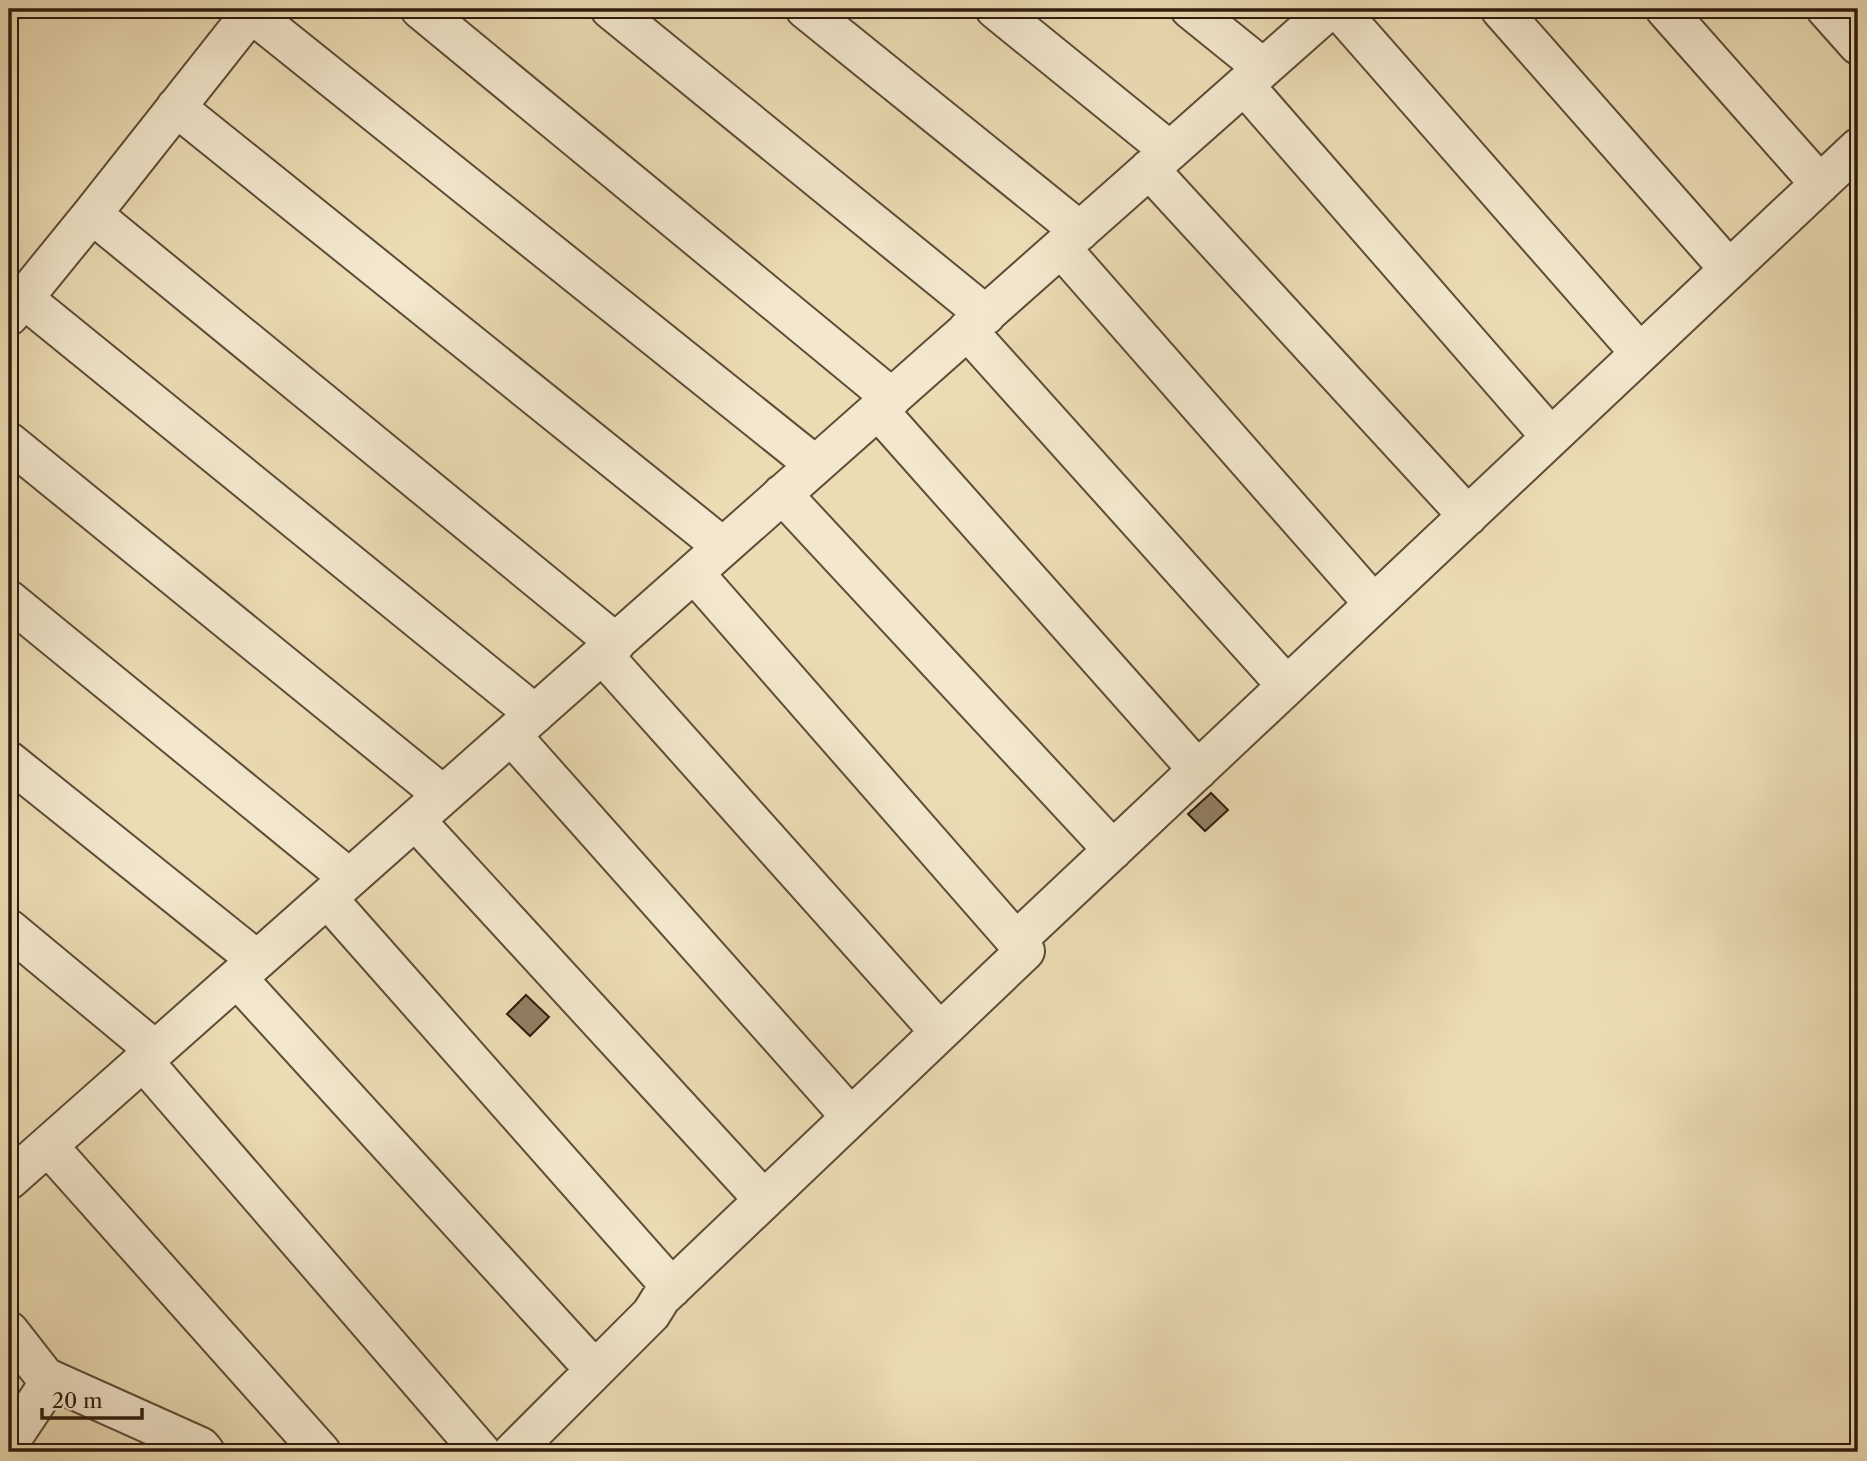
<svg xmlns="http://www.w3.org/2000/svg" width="1867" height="1461" font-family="'Libre Caslon Text',serif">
<rect width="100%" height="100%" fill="#ecdcb4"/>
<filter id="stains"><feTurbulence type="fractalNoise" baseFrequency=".00286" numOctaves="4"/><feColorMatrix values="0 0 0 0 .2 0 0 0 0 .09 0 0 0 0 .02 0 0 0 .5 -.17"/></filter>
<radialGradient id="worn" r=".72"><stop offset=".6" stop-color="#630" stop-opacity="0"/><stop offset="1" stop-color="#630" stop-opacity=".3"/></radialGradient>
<!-- building -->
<path fill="#918064" stroke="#2f1c0e" stroke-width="2" d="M1211 793 1228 810 1205 831 1188 814Z
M526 995 549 1017 530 1036 507 1014Z"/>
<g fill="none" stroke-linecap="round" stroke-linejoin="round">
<defs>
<path id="minor" d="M254 9 92 214 616 643
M420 9 892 398
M610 9 986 315
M805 9 1080 231
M995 9 1170 151
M1190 9 1263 68
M1338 9 1640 353
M1500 9 1729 269
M1665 9 1820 184
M1826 9 1858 45
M251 13 815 465
M1244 85 1551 437
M176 107 723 547
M1149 169 1468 516
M1061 248 1374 604
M23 298 535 714
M9 316 92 214
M967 330 1287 686
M878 410 1198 770
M9 442 443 795
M782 494 1113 850
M9 600 349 878
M602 654 940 1032
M511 735 851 1117
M9 761 257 960
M415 820 764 1200
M327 898 672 1288
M9 929 155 1050
M1016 941 1858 148
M237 978 595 1370
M143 1061 481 1452
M48 1146 321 1452
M9 1180 1330 9
M9 1331 45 1377 201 1447 205 1452
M9 1443 51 1380
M513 1452 651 1314 661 1298 1025 951 694 573"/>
</defs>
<!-- minor casing -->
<use href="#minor" stroke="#5e4c38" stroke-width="42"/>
<!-- minor -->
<use href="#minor" stroke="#f3e8ce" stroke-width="38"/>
</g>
<!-- margin -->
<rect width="1867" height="1461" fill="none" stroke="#ecdcb4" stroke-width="35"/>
<rect x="10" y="10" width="1846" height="1440" fill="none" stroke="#2f1c0e" stroke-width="3.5"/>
<rect x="18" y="18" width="1832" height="1426" fill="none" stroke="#2f1c0e" stroke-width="2"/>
<!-- scale -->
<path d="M42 1408v10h100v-10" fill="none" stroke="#2f1c0e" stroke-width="3.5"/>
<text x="52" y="1408" font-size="21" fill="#2f1c0e" stroke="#f3e8ce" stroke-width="5" paint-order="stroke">20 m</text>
<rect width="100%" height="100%" filter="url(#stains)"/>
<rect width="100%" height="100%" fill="url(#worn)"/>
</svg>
